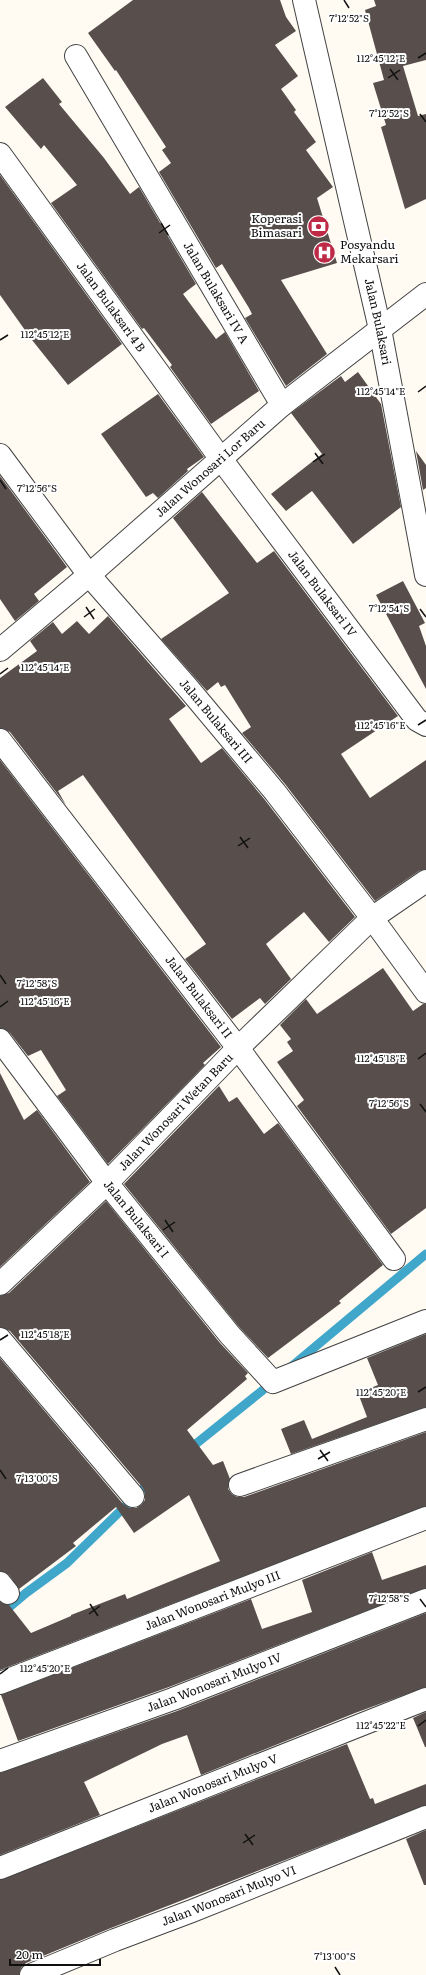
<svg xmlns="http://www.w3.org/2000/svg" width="426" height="1975" font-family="Literata,serif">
<rect width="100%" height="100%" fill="#fffbf3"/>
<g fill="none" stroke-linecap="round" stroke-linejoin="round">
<!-- stream -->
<path stroke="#41a7ca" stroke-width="9" d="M291 1367 426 1254
M187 1451 263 1390
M0 1615 26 1593 67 1563 151 1481"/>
</g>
<!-- building -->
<path fill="#584f4c" d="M133 0H280L286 17 296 31 275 45 298 76 281 89 296 110 294 112 316 142 306 150 333 187 317 198 337 263 281 280 327 354 286 386 245 318 252 314 249 308 222 264 216 268 159 172 171 163 162 150 166 147 116 70 115 71 88 33Z
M374 0H426V60L403 66 418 116 426 114V199L405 209 381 127 386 125 373 83 384 80 365 10 376 6Z
M43 78 62 102 59 104 104 158 130 194 139 187 196 284 183 294 216 339 225 332 259 391 211 424 170 367 172 365 144 328 142 329 51 203 77 185 44 145 41 149 5 107Z
M0 175 122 344 68 385 32 340 0 295Z
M358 372 381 404 401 507 353 544 312 491 286 511 271 494 322 454 291 413 341 376 345 382Z
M158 394 204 457 187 469 188 471 158 498 153 493 146 497 101 434Z
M416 451 426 465V488L423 490Z
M0 476 67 567 34 594 39 601 15 621 0 599Z
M202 492 257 563 274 551 398 716 341 754 370 798 426 760V869L419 871 375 901 285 784 242 733 251 727 225 685 221 687 218 682 207 691 161 639 229 593 173 518Z
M403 581 425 623 419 626 426 646V689L376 595Z
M108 616 186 706 169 719 201 763 222 748 265 800 355 917 329 942 304 912 266 944 291 979 265 1004 260 998 232 1019 185 959 206 944 83 775 58 791 66 805 10 732 0 728V678L37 651 30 641 53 622 62 634 77 621 89 634Z
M0 760 221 1047 203 1063 205 1065 108 1164 57 1096 66 1090 41 1050 28 1056 10 1033 0 1028Z
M383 968 413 1011 423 1004H426V1208L391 1234 297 1106 304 1100 277 1062 293 1051 287 1042 291 1039 280 1025 306 999 317 1014Z
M0 1073 24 1120 37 1110 90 1182 0 1267Z
M219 1086 229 1102 237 1097 264 1134 278 1123 383 1265 339 1301 341 1303 268 1358 239 1327 124 1184Z
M106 1201 220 1343 248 1373 245 1376 247 1379 187 1430 213 1465 223 1461 230 1479 228 1489 232 1494 237 1497H244L426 1432V1506L0 1670V1602L9 1605 31 1633 71 1616V1615L125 1594 127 1599 220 1561 189 1495 134 1533 116 1507 73 1543 76 1546 19 1589 9 1575 0 1571V1358L123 1504 129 1508H136L141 1505 145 1500V1493L143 1488 10 1331 0 1327V1296L9 1293Z
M426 1334V1407L291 1454 281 1429 304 1420 312 1439 367 1417 358 1393 378 1385 367 1358Z
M372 1552 382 1580 426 1565V1588L169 1687 18 1741 1 1695 251 1599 262 1629 312 1612 302 1580Z
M426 1613V1687L355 1713 201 1775 187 1735 162 1744 84 1782 100 1815 0 1855V1773L177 1711Z
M426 1712V1747H425L413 1718Z
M347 1744 370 1799 373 1798 375 1804 426 1784V1805L111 1928 26 1963 21 1968 19 1975H0V1880Z
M426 1830V1885H424L406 1839Z"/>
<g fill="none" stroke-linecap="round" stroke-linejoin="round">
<defs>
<g id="minor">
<path id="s1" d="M304 0 380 329 426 575"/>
<path id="s2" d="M76 56 282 405"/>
<path id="s3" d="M0 154 218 455 417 720 426 725"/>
<path id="s4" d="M0 455 89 575 188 688 275 792 372 918 426 992"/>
<path id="s5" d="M0 650 89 575 282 405 426 294"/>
<path id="s6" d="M0 740 238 1048 394 1259"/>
<path id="s7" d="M0 1040 107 1183 230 1335 273 1382 426 1321"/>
<path id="s8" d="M0 1284 107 1183 238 1048 372 918 426 881"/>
<path d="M0 1339 133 1496"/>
<path d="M240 1485 426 1419"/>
<path d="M0 1583 8 1593"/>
<path id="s9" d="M0 1683 426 1518"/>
<path id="s10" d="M0 1761 173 1699 426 1600"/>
<path id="s11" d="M0 1868 426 1699"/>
<path id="s12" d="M31 1975 115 1940 192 1911 426 1817"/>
</g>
</defs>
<!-- minor casing -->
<use href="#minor" stroke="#434343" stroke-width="24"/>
<!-- minor -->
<use href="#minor" stroke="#fff" stroke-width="22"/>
</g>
<!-- ticks -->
<path fill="none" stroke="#101010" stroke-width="1.5" d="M344 0 349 8M418 58 426 53M390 69 398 80M388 78 400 70M420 114 426 122M161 223 168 235M159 233 170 225M0 340 8 335M418 392 426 386M315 453 323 464M313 462 325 454M0 480 6 489M86 607 94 619M420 609 426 617M84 617 95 609M0 674 8 668M418 725 426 720M240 837 248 848M238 846 250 838M0 975 6 984M0 1007 8 1001M418 1059 426 1053M420 1104 426 1112M165 1220 173 1232M163 1230 175 1222M0 1340 8 1335M418 1392 426 1387M320 1450 328 1461M318 1459 330 1452M0 1470 6 1479M420 1599 426 1607M90 1604 98 1616M89 1614 100 1606M0 1674 8 1668M418 1726 426 1720M245 1834 253 1845M243 1843 255 1835M335 1967 340 1975"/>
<!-- icons -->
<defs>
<symbol id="bank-disc" viewBox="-11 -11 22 22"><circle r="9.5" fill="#be2a46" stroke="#fff"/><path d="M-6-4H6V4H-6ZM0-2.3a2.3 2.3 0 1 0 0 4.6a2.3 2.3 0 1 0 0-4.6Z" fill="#fff"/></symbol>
<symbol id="hospital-disc" viewBox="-11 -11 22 22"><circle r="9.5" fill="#be2a46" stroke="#fff"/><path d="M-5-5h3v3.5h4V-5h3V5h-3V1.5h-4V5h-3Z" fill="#fff"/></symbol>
</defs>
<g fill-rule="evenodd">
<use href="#bank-disc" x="306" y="214" width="25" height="25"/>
<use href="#hospital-disc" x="312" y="240" width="25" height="25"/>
</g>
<g text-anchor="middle" stroke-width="4" stroke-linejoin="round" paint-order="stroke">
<!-- poi labels -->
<g font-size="12" fill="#101010" stroke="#fff" text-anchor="end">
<text x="302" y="223">Koperasi<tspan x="302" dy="14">Bimasari</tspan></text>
<text x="340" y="249" text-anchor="start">Posyandu<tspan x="340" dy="14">Mekarsari</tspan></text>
</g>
<!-- street labels -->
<g font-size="12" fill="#101010" stroke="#fff">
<text dy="4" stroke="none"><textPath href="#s2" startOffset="275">Jalan Bulaksari IV A</textPath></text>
<text dy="4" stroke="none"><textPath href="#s3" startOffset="189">Jalan Bulaksari 4 B</textPath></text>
<text dy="4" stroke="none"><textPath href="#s1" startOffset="330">Jalan Bulaksari</textPath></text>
<text dy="4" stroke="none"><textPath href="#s5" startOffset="278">Jalan Wonosari Lor Baru</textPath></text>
<text dy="4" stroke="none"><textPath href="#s3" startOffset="545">Jalan Bulaksari IV</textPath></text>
<text dy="4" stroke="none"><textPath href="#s4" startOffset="343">Jalan Bulaksari III</textPath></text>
<text dy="4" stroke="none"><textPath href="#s6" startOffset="325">Jalan Bulaksari II</textPath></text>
<text dy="4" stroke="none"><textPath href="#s8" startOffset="246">Jalan Wonosari Wetan Baru</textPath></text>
<text dy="4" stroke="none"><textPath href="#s7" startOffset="225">Jalan Bulaksari I</textPath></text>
<text dy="4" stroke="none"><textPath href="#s9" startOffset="228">Jalan Wonosari Mulyo III</textPath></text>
<text dy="4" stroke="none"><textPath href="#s10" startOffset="228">Jalan Wonosari Mulyo IV</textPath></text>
<text dy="4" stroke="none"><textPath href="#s11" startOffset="229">Jalan Wonosari Mulyo V</textPath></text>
<text dy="4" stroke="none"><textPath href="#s12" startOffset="213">Jalan Wonosari Mulyo VI</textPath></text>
</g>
</g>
<g font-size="10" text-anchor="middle" fill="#101010" stroke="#fff" stroke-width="4" stroke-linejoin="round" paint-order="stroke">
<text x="349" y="22">7°12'52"S</text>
<text x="381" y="62">112°45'12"E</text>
<text x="389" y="117">7°12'52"S</text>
<text x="45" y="338">112°45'12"E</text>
<text x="381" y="395">112°45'14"E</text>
<text x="37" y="492">7°12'56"S</text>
<text x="389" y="612">7°12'54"S</text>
<text x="45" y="671">112°45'14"E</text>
<text x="381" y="729">112°45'16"E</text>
<text x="37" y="987">7°12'58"S</text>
<text x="45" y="1005">112°45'16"E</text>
<text x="381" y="1062">112°45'18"E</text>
<text x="389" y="1107">7°12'56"S</text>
<text x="45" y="1338">112°45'18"E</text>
<text x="381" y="1396">112°45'20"E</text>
<text x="37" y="1482">7°13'00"S</text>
<text x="389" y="1602">7°12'58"S</text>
<text x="45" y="1672">112°45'20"E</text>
<text x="381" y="1729">112°45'22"E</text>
<text x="335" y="1960">7°13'00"S</text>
</g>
<!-- scale -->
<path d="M10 1959v6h90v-6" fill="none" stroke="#101010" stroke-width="2"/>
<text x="16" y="1959" font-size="12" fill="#101010" stroke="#ffffff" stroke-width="3" paint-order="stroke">20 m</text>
</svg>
